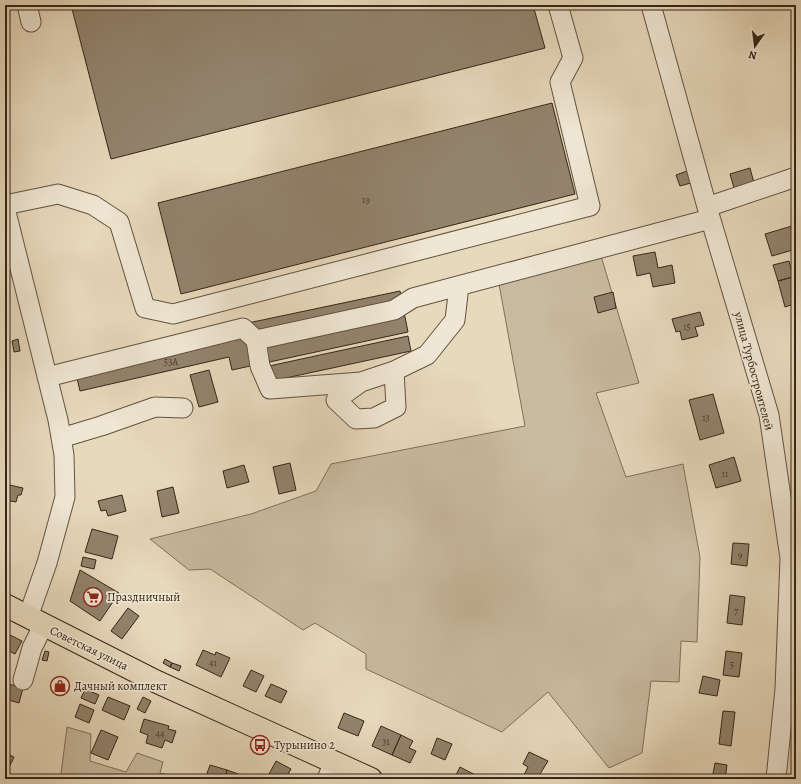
<svg xmlns="http://www.w3.org/2000/svg" width="801" height="784" font-family="Alegreya,serif">
<rect width="100%" height="100%" fill="#e7d9bc"/>
<filter id="stains"><feTurbulence type="fractalNoise" baseFrequency=".005" numOctaves="4"/><feColorMatrix values="0 0 0 0 .2 0 0 0 0 .09 0 0 0 0 .02 0 0 0 .5 -.17"/></filter>
<radialGradient id="worn" r=".72"><stop offset=".6" stop-color="#630" stop-opacity="0"/><stop offset="1" stop-color="#630" stop-opacity=".3"/></radialGradient>
<!-- green -->
<path fill="#c9bba0" stroke="#80705c" d="M601 256 639 383 596 393 626 477 683 464 700 557 697 642 681 641 679 682 651 681 642 753 609 768 548 692 502 732 366 669V654L315 623 303 630 210 569 189 570 150 539 251 514 316 491 331 464 525 426 499 284Z
M67 727 91 734 90 761 126 772 137 753 163 762 160 773 186 779H75L61 774Z"/>
<!-- building -->
<path fill="#92836d" stroke="#362617" d="M71 5H533L545 48 111 159Z
M552 103 575 194 181 294 158 203Z
M750 168 754 183 734 188 730 174Z
M687 171 691 183 680 186 676 175Z
M792 226 796 238V249L772 256 765 234Z
M655 252 658 268 672 265 675 283 653 287 650 273 637 276 633 256Z
M789 261 793 277 778 281 773 265Z
M796 276V316L794 317 791 305 785 307 778 281Z
M400 291 402 300 249 332 248 323Z
M613 292 616 308 598 313 594 297Z
M404 312 408 332 265 363 261 343Z
M700 312 704 325 695 327 698 336 682 340 680 331 676 332 672 319Z
M248 335 255 365 232 370 229 357 80 391 76 374Z
M408 336 411 351 272 381 269 366Z
M18 339 20 351 14 352 12 341Z
M209 370 218 402 199 407 190 375Z
M713 394 724 433 700 440 689 400Z
M734 457 741 481 716 488 709 465Z
M290 463 296 490 279 494 273 467Z
M244 465 249 482 227 488 223 471Z
M5 484 23 488 21 495H18L16 502 5 500Z
M173 487 179 513 162 517 157 491Z
M122 495 126 511 108 516 106 510 101 511 98 501Z
M92 529 118 536 112 559 85 552Z
M733 543 749 544 747 566 731 564Z
M83 557 96 560 94 569 81 566Z
M80 570 119 593 100 621 70 601Z
M730 595 745 597 742 625 727 623Z
M128 608 139 616 122 639 111 631Z
M6 633 22 641 15 654 5 649Z
M203 650 215 655 216 652 230 658 221 677 196 665Z
M45 651 49 652 47 661 42 660Z
M726 651 742 653 739 677 723 675Z
M165 659 172 663 170 667 163 663Z
M172 663 181 666 179 671 170 667Z
M251 670 264 676 256 692 243 686Z
M703 676 720 680 717 696 699 693Z
M5 683 23 688 19 703 5 699Z
M271 684 287 691 281 703 265 696Z
M85 689 99 695 95 704 81 698Z
M108 697 130 706 124 720 102 710Z
M143 697 151 701 145 713 137 709Z
M80 704 94 710 89 723 75 717Z
M723 711 735 712 731 746 719 744Z
M344 713 364 721 358 736 338 728Z
M144 719 169 726 168 729 176 731 172 743 165 740 162 748 146 743 148 735 140 732Z
M381 726 401 735 392 755 372 746Z
M101 730 118 737 108 760 91 753Z
M401 735 413 741 409 748 416 751 410 763 392 755Z
M437 738 452 744 445 760 431 754Z
M529 752 548 761 537 779H522L528 767 523 764Z
M5 753 14 757 6 774H5Z
M276 761 291 769 285 779H278L269 774Z
M715 763 727 765 725 779H712Z
M210 765 227 770 225 779H205Z
M460 767 477 776 475 779H454Z
M227 770 247 777 246 779H225Z"/>
<g fill="none" stroke-linecap="round" stroke-linejoin="round">
<defs>
<path id="minor" d="M27 5 31 22
M651 5 707 207 769 415 790 558 785 689 776 779
M5 205 58 194 93 205 119 222 145 308 173 314 590 206 560 82 573 58 558 5
M707 207 796 177
M5 208 58 420 64 455 65 497 47 563 28 617
M256 340 394 310 413 298 710 219
M394 371 361 382 336 400 356 419 374 418 396 407 394 371 427 355 455 320 459 286
M47 377 243 328 256 340 260 366 270 389 361 382
M61 438 101 426 155 407 183 408
M23 680 32 648 43 626
M327 779 334 762"/>
<path id="major" d="M5 605 155 681 371 779"/>
</defs>
<!-- minor casing -->
<use href="#minor" stroke="#625340" stroke-width="21"/>
<!-- major casing -->
<use href="#major" stroke="#362617" stroke-width="24"/>
<!-- minor -->
<use href="#minor" stroke="#efe6d3" stroke-width="19"/>
<!-- major -->
<use href="#major" stroke="#e7d9bc" stroke-width="22"/>
</g>
<!-- icons -->
<defs>
<symbol id="supermarket-ring" viewBox="-11 -11 22 22"><circle r="9.5" fill="#efe6d3" stroke="#8f2418" stroke-width="1.5"/><path d="M-6-5.5h2.5l.6 2H6L4.5 2H-2.5L-4.4-4H-6ZM-1.5 3.2a1.3 1.3 0 1 0 .1 0ZM3 3.2a1.3 1.3 0 1 0 .1 0Z" fill="#8f2418"/></symbol>
<symbol id="shop-ring" viewBox="-11 -11 22 22"><circle r="9.5" fill="#efe6d3" stroke="#8f2418" stroke-width="1.5"/><path d="M-5-2.5h2.3a2.7 3.5 0 0 1 5.4 0H5L5.5 6h-11ZM-1.5-2.5h3a1.5 2.3 0 0 0-3 0Z" fill="#8f2418"/></symbol>
<symbol id="bus-ring" viewBox="-11 -11 22 22"><circle r="9.5" fill="#efe6d3" stroke="#8f2418" stroke-width="1.5"/><path d="M-5-6H5V4H4V6H2V4H-2V6H-4V4H-5ZM-3.5-4V0h7V-4ZM-3.5 1.2v1.5H-2V1.2ZM2 1.2v1.5H3.5V1.2Z" fill="#8f2418"/></symbol>
</defs>
<g fill-rule="evenodd">
<use href="#supermarket-ring" x="82" y="586" width="22" height="22"/>
<use href="#shop-ring" x="49" y="675" width="22" height="22"/>
<use href="#bus-ring" x="249" y="734" width="22" height="22"/>
</g>
<g text-anchor="middle" stroke-width="3.5" stroke-linejoin="round" paint-order="stroke">
<!-- number labels -->
<g font-size="10" fill="#4d3d2c">
<text x="366" y="203">19</text>
<text x="687" y="330">15</text>
<text x="171" y="365">53А</text>
<text x="706" y="421">13</text>
<text x="725" y="477">11</text>
<text x="740" y="558">9</text>
<text x="736" y="614">7</text>
<text x="213" y="666">41</text>
<text x="732" y="668">5</text>
<text x="160" y="737">44</text>
<text x="386" y="745">31</text>
</g>
<!-- street labels -->
<g font-size="12" fill="#362617" stroke="#efe6d3">
<text transform="translate(754 371) rotate(75)" y="4">улица Турбостроителей</text>
<text transform="translate(89 648) rotate(26)" y="4">Советская улица</text>
</g>
<!-- poi labels -->
<g font-size="12" fill="#362617" stroke="#efe6d3" text-anchor="start">
<text x="107" y="601">Праздничный</text>
<text x="74" y="690">Дачный комплект</text>
<text x="274" y="749">Турынино 2</text>
</g>
</g>
<!-- margin -->
<rect width="801" height="784" fill="none" stroke="#e7d9bc" stroke-width="20"/>
<rect x="6" y="6" width="789" height="772" fill="none" stroke="#362617" stroke-width="2"/>
<rect x="10" y="10" width="781" height="764" fill="none" stroke="#362617"/>
<!-- north arrow -->
<g transform="translate(755 46) rotate(194)" stroke="#efe6d3" stroke-width="3" paint-order="stroke">
<path d="M0-3L7 15L0 10L-7 15Z" fill="#362617"/>
<text y="-6" font-size="11" font-weight="bold" text-anchor="middle" fill="#362617">N</text>
</g>
<rect width="100%" height="100%" filter="url(#stains)"/>
<rect width="100%" height="100%" fill="url(#worn)"/>
</svg>
